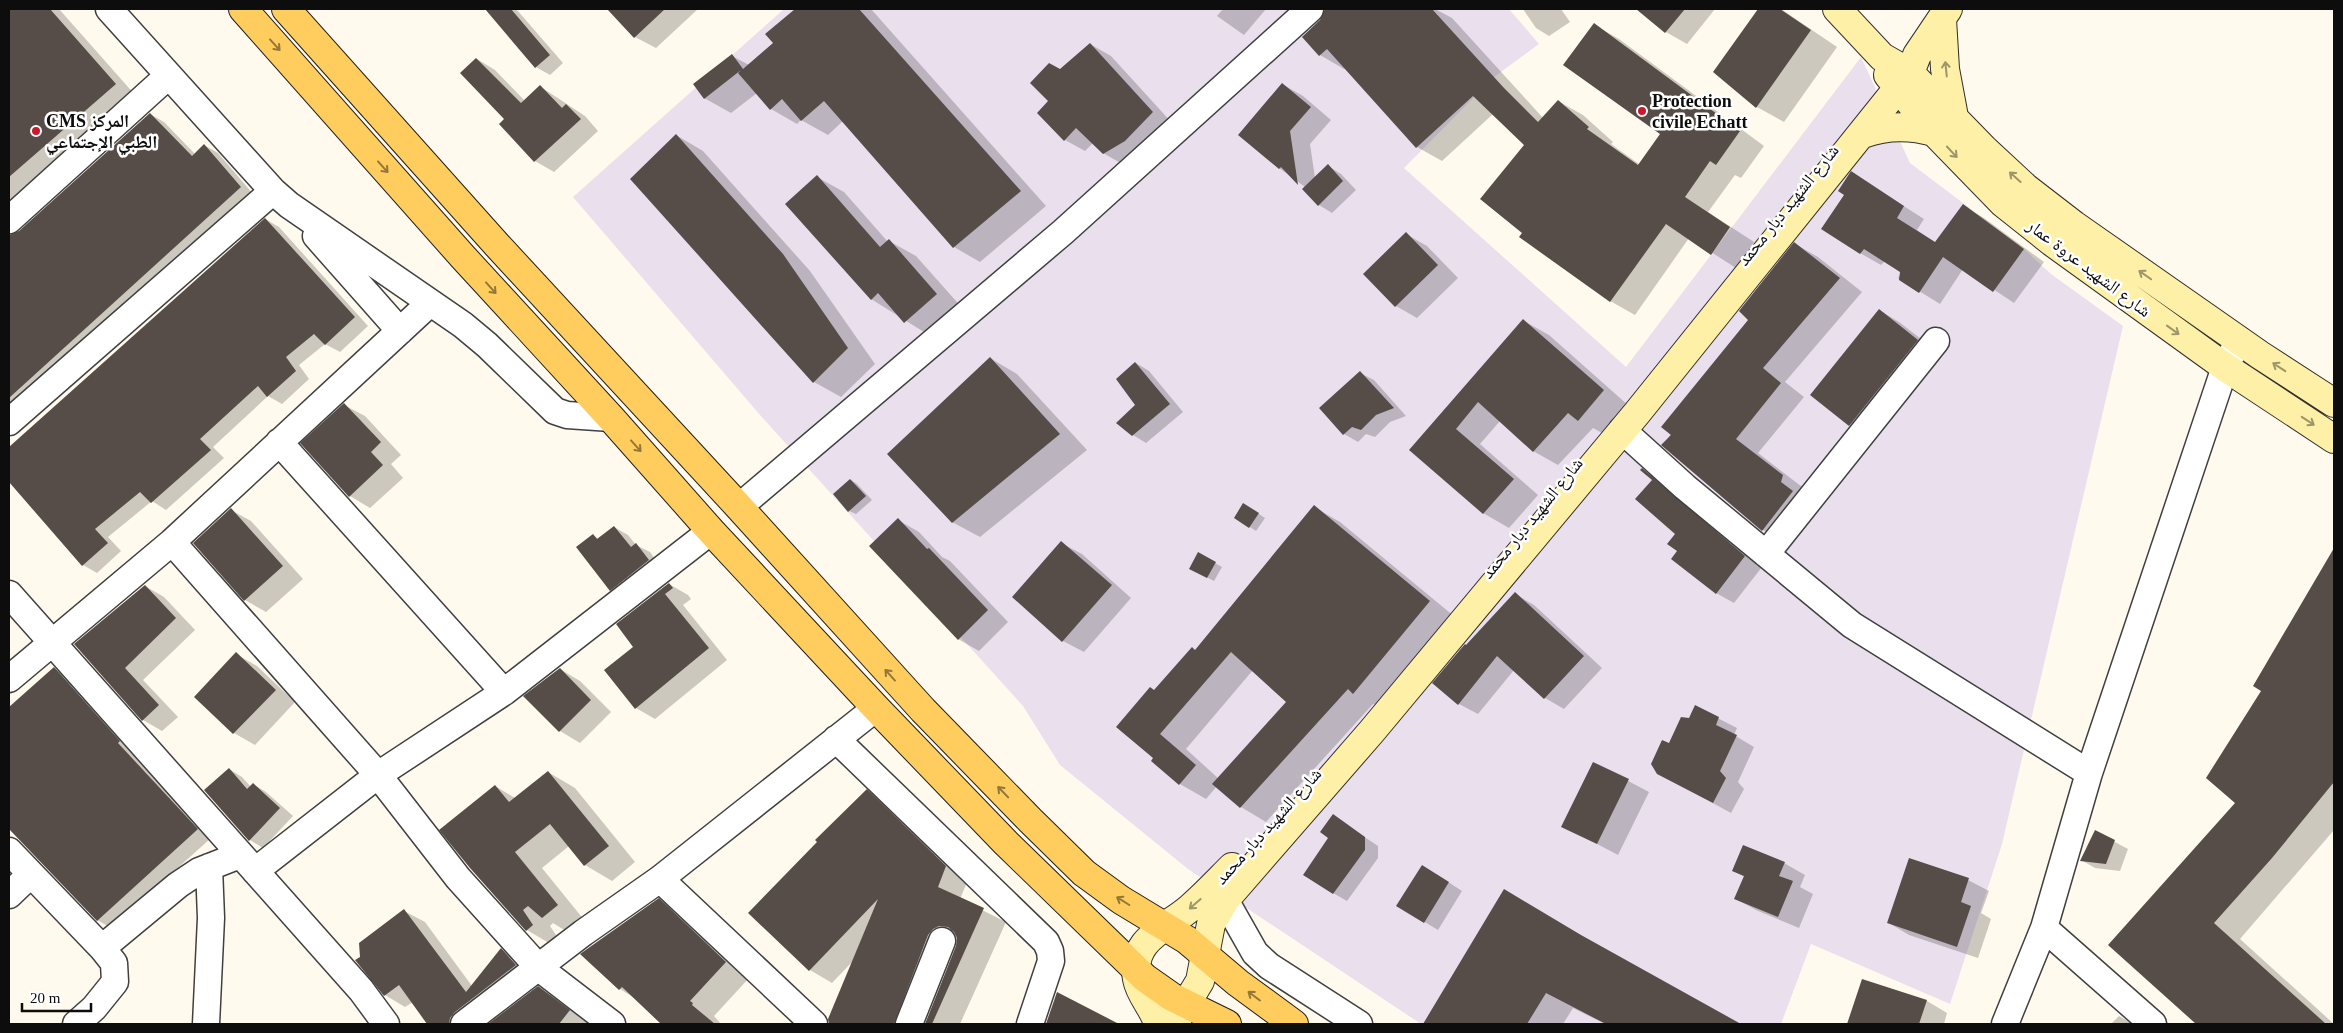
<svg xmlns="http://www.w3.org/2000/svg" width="2343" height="1033" font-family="'Times New Roman','Noto Naskh Arabic',serif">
<rect width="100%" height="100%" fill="#fffaed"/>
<!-- industrial -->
<path fill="#eae0ed" d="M784 9H1509L1539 44 1494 77 1404 168 1626 367 1861 57 1910 163 2024 249 2051 274 2123 326 2002 844 1950 1004 1811 944 1781 1024H1421L1188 869 1060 765 1023 706 760 415 573 197Z"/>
<!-- shadow -->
<path fill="#0003" fill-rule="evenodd" d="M9 9H59L136 96 9 206Z
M495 9 517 10 563 63 550 75 536 67 490 13Z
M609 9H698L656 48 635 37Z
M797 9H871L1046 206 980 262 954 247 843 121 828 135 801 120 797 124 771 109 757 93 731 113 704 98 732 56 749 65 775 43 767 34Z
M1223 9H1266L1244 35 1217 16Z
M1326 9H1405L1413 17 1422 9H1435L1452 18 1543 118 1558 101 1583 115 1613 142 1611 144 1639 164 1661 134 1594 25 1619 39 1764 146 1741 178 1735 175 1708 212 1754 242 1736 268 1689 238 1635 315 1610 301 1525 145 1493 114 1442 161 1417 147 1346 68 1344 69 1320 55 1303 37 1325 15Z
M1523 9H1561L1570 22 1549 36 1536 28Z
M1638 9H1715L1687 44 1666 32Z
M1760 9H1781L1837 47 1784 122 1757 107 1715 72Z
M1090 44 1111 56 1173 124 1124 165 1103 153 1093 143 1085 151 1065 140 1050 101 1060 70Z
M477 59 495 70 525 101 541 87 585 116 598 131 554 172 535 161 501 124 506 119Z
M1282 84 1303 96 1331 120 1310 144 1315 178 1328 166 1341 174 1356 190 1332 213 1319 205 1305 187 1279 168Z
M150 114 164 122 195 154 204 145 218 153 254 195 9 407V237L20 232Z
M676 135 703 151 810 271 875 364 841 397 814 382Z
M1852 173 1924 219 1917 230 1936 243 1963 206 1984 218 2044 262 2014 303 1963 269 1940 304 1898 278 1902 272 1885 261 1881 265 1860 253 1845 195Z
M817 177 844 192 888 242 889 241 916 256 964 310 932 337 871 299Z
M265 219 279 227 368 326 340 352 325 344 299 365 309 379 282 404 268 396 213 447 224 458 166 510 152 501 108 537 121 551 97 573 83 565 48 525Z
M1406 234 1427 246 1458 278 1417 318 1396 306 1365 274Z
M1795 244 1818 257 1862 292 1785 382 1804 397 1758 453 1806 490 1786 544 1763 530 1663 445 1750 320Z
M1879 310 1899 322 1938 352 1871 436 1850 425Z
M1524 321 1549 335 1629 406 1604 434 1593 428 1558 465 1533 451 1500 421 1480 444 1538 495 1509 528 1483 513 1411 450Z
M990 358 1017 374 1087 450 980 537 952 522Z
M1136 363 1149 371 1183 412 1146 443 1133 435 1136 406Z
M1360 373 1374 380 1406 416 1390 422 1375 437 1366 434 1358 442 1344 434 1321 408Z
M344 405 365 416 401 455 391 464 403 478 370 508 350 496 302 444Z
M1642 470 1660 480 1762 567 1734 603 1716 593 1678 551 1676 534 1653 480Z
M851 480 857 484 872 500 856 514 849 511Z
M1314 507 1340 522 1455 617 1380 708 1373 704 1266 822 1241 807 1217 786 1206 799 1180 784 1153 761 1154 691 1196 651ZM1253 670 1288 702 1219 779 1186 749Z
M1250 508 1265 518 1256 531 1235 517Z
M231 510 251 521 303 579 266 612 245 600 195 543Z
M898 520 919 532 942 557 950 561 1008 622 979 651 958 639Z
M614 527 628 535 636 545 650 552 662 569 624 598 611 590 593 535 599 539Z
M1061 543 1082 554 1131 598 1084 652 1063 641Z
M2334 550V830L2240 939 2334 1024H2197L2110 944 2237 803 2263 691 2255 686Z
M1199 554 1222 567 1214 581 1191 569Z
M669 584 688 595 691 599 683 605 727 660 655 719 636 708 634 647Z
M145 586 164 597 195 630 143 680 178 717 162 731 143 720 75 644Z
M1515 594 1534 605 1602 668 1564 709 1545 698 1514 670 1478 714 1459 704 1434 683Z
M236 654 257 666 295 702 255 745 234 733 196 697Z
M54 668 68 676 133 750 131 752 211 838 111 928 97 920 9 827V709Z
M560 669 580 681 611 712 580 743 560 731Z
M1696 707 1737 728 1734 735 1754 747 1738 782 1744 789 1731 813 1676 783 1669 745 1690 719Z
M1594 763 1649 792 1618 855 1563 826Z
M229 769 242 777 251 787 253 784 266 792 293 816 263 848 250 840 205 791Z
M548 772 575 788 635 862 612 881 585 865 569 846 542 868 585 921 569 933 553 923 550 926 560 941 554 946 527 930 495 786 515 798Z
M867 791 889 804 968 880 960 899 1006 922 960 1024H926L958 940 950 948 920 1024H836L830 1020 853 961 832 983 810 970Z
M1333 816 1378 846V858L1347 901 1333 893 1330 838Z
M2096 832 2128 849 2120 871 2095 868 2081 860Z
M1784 863 1805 875 1800 887 1813 894 1799 928 1756 910 1736 899 1745 877 1733 871Z
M1436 874 1462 891 1438 930 1398 906Z
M1968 880 1989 891 1981 913 1991 919 1978 958 1909 935 1889 923Z
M1505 891 1595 944 1738 1024H1605L1573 1008 1563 1024H1424Z
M659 900 684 914 750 977 714 1016 721 1024H663L636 999 620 989 582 954Z
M404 911 425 922 472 986 501 949 521 961 536 977 475 1024H428L413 1002 405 1007 385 995Z
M1863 980 1927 1001 1947 1013 1944 1024H1848Z
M538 988 559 1000 591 1024H490Z
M1057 993 1116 1024H1047Z
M2119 1016 2133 1024H2111Z"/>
<!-- building -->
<path fill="#564d48" d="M9 9H50L116 84 9 177Z
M485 9H511L550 55 535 68Z
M607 9H665L634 38Z
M795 9H859L1021 191 953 248 824 101 801 121 782 99 770 110 738 73 741 70 704 99 693 84 732 54 743 69 773 43 765 34Z
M1325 9H1432L1504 88 1538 122 1558 100 1589 127 1587 129 1638 165 1660 134 1563 65 1594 23 1740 131 1716 165 1710 161 1685 197 1730 227 1711 255 1666 224 1610 302 1519 237 1522 233 1480 199 1524 145 1473 96 1416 148 1327 49 1319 56 1302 37 1320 20Z
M1636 9H1685L1665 33Z
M1758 9H1780L1811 30 1756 108 1713 72Z
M1090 43 1153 112 1125 141 1103 154 1076 128 1064 141 1037 113 1048 101 1030 83 1049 63 1060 69Z
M476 58 521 103 540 85 562 108 566 104 581 119 534 162 499 124 504 119 460 73Z
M1282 83 1311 107 1290 131 1298 185 1281 167 1279 169 1238 135Z
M150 113 192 156 204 144 241 187 9 398V235L19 231Z
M676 134 783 254 848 348 813 383 630 179Z
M1328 164 1343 181 1318 206 1302 189Z
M1851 171 1904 206 1897 218 1935 242 1963 204 2024 249 1993 292 1943 257 1919 293 1899 280 1900 272 1864 249 1860 254 1821 229 1844 195 1838 191Z
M817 175 880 247 889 239 937 294 904 323 878 293 871 300 785 204Z
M265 218 355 317 325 345 314 334 286 357 296 371 267 397 258 386 200 439 211 450 151 503 140 492 95 529 108 543 82 566 9 482V447Z
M1406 232 1438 265 1395 307 1363 274Z
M1794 242 1840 278 1763 368 1781 383 1736 439 1783 475 1781 482 1793 491 1762 531 1661 445 1671 435 1661 427 1748 320 1739 311Z
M1879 309 1918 340 1849 426 1810 395Z
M1523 319 1604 390 1578 421 1568 413 1533 452 1478 402 1456 429 1514 479 1483 514 1409 450Z
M990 357 1060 434 952 523 887 454Z
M1135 362 1170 404 1132 436 1116 423 1135 405 1116 379Z
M1360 371 1394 408 1376 415 1361 430 1352 427 1343 435 1319 408Z
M344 403 381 442 371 452 383 465 349 497 300 443Z
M1642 468 1745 556 1716 594 1671 559 1677 551 1667 544 1675 534 1635 499 1652 480 1640 470Z
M850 479 866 496 848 512 833 494Z
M1243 503 1259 513 1249 528 1234 518Z
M1314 505 1430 601 1353 694 1348 689 1240 808 1212 784 1286 702 1231 652 1160 734 1196 765 1179 785 1151 761 1153 758 1116 727 1150 687 1154 690 1192 647 1195 650Z
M231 508 283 566 244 601 193 543Z
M898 518 927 549 929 548 988 610 958 640 869 546Z
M614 526 631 547 636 543 649 560 610 591 576 547 593 534 597 539Z
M1061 541 1112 585 1062 642 1012 597Z
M2334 548V782L2272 858 2214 923 2326 1024H2196L2108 945 2235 803 2206 778 2261 691 2253 686Z
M1198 552 1216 562 1207 578 1189 569Z
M669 583 673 588 665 594 709 648 635 709 604 670 633 647 616 624Z
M145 585 176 618 125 668 159 705 142 721 74 644Z
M1515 592 1584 656 1544 699 1497 656 1458 705 1432 683 1465 644 1466 645Z
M236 652 276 690 233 734 194 697Z
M54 667 120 741 118 743 198 829 97 921 9 829V707Z
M560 668 591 700 559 732 523 696Z
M1695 705 1719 717 1716 725 1737 735 1720 771 1726 778 1713 803 1657 774 1651 764 1662 740 1669 743 1681 717 1689 718Z
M1593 762 1629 779 1597 844 1561 827Z
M229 768 247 789 253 783 280 808 249 841 204 790Z
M548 771 609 846 584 866 550 824 515 852 558 905 542 918 528 906 523 910 533 925 526 931 470 868 439 830 495 785 509 802Z
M867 789 946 866 938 887 984 908 932 1024H925L956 946 957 938 954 932 948 927 939 926 933 929 928 935 894 1024H829L828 1019 878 899 809 971 748 913 817 842 815 840Z
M1333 814 1365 837V850L1333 894 1303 875 1328 838 1320 832Z
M2095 830 2115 840 2106 864 2080 861Z
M1743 845 1785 862 1779 876 1793 881 1778 917 1734 899 1744 876 1732 871Z
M1909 858 1969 878 1961 902 1971 906 1957 947 1887 923Z
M1422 865 1449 882 1424 923 1396 906Z
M1504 889 1581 935 1741 1024H1606L1546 993 1527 1024H1423Z
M659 898 726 962 690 1001 693 1003 692 1005 715 1024H661L622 987 619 990 580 954Z
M404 909 466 992 501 948 516 965 455 1012 450 1018 449 1024H427L399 985 384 996 355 960 360 957 359 943Z
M1862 979 1927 1000 1919 1024H1847Z
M538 986 570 1010 559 1024H488Z
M1057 992 1119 1024H1046Z"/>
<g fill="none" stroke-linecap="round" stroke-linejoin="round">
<defs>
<path id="street" d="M109 9 273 191 289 205 463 325 487 345 555 411 567 415 611 418
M9 220 168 76
M316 236 400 331
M9 422 273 191
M1622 430 1685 487 1852 625 2089 773
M279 442 504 692
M739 507 1063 232 1310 9
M172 542 378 775 458 878 539 968 612 1024
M1766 554 1936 341
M9 594 361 990 386 1024
M9 679 172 542 430 303
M836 739 1046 942 1050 951 1051 961 1030 1024
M9 851 102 948
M255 871 378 775 504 692 711 531
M660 879 814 1024
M9 895 31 874
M1225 900 1255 953 1269 966 1359 1024
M2044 928 2153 1024
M76 1024 94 1008 115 982 114 963 102 948 178 885 199 871 240 855
M206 1024 211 918 209 867
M464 1024 583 933 660 879 876 708
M909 1024 942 941
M2005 1024 2044 928 2089 773 2225 367 2239 340"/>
<path id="secondary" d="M1837 9 1882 57 1910 73 1984 149 2026 188 2074 225 2260 355 2334 403
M1942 19 1945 69 1954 117
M1888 75 1934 132 2003 203 2052 242 2225 367 2334 439
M1863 134C1887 125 1909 125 1934 132
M1158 1024C1154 1008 1140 996 1137 979 1129 940 1167 928 1190 908 1205 895 1218 881 1232 867
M1174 1024 1200 981 1211 924 1225 900 1372 731 1637 413 1910 73 1917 55 1948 9"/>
<path id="primary" d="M243 9 463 257 611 418 711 531 876 708 1006 843 1145 978 1172 997 1227 1024
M286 9 497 245 739 507 923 710 1030 820 1084 873 1121 900 1187 940 1238 983 1294 1024"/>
</defs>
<!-- street casing -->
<use href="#street" stroke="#404040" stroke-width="29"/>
<!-- secondary casing -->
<use href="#secondary" stroke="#2f2f2f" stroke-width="30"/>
<!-- primary casing -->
<use href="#primary" stroke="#1e1e1e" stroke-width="30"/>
<!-- street -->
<use href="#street" stroke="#fff" stroke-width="26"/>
<!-- secondary -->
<use href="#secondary" stroke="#fff0a8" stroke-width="28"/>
<!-- primary -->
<use href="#primary" stroke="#ffcd5d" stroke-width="28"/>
</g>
<!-- one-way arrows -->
<defs><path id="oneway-shaft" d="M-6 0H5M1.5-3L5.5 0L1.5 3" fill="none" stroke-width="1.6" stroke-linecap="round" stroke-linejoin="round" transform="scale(1.25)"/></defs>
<g stroke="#927739">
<use href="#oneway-shaft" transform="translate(275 45) rotate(48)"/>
<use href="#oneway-shaft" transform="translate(383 167) rotate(48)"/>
<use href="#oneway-shaft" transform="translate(491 288) rotate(48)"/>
<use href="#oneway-shaft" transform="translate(636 446) rotate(48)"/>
<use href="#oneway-shaft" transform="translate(890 675) rotate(-132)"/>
<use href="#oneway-shaft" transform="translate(1003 792) rotate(-134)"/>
<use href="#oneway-shaft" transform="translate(1123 901) rotate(-148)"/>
<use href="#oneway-shaft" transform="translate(1254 996) rotate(-143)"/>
</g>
<g stroke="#9e956a">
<use href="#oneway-shaft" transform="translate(1946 69) rotate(-96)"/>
<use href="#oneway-shaft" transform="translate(1952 152) rotate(47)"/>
<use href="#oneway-shaft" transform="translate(2015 177) rotate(-138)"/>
<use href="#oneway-shaft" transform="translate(2145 275) rotate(-145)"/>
<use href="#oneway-shaft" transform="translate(2173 330) rotate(36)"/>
<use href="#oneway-shaft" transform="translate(2279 367) rotate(-147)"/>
<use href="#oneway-shaft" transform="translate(2308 421) rotate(33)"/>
<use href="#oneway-shaft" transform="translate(1195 904) rotate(139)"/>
</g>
<!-- markers -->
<g fill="#c71a2e" stroke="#fff" stroke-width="2">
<circle cx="1642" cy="111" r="5"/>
<circle cx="36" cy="131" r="5"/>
</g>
<g text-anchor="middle" stroke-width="5" stroke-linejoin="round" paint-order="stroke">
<!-- poi labels -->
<g font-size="18" font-weight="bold" fill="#0d0d0d" stroke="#fff" text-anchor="start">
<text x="1652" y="107">Protection<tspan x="1652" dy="21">civile Echatt</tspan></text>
<text x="46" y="127">CMS المركز<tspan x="46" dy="21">الطبي الإجتماعي</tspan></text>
</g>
<!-- street labels -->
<g font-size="18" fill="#0d0d0d" stroke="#fff">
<text transform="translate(1788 205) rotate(-51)" y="6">شارع الشهيد دبار محمد</text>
<text transform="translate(2089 268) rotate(37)" y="6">شارع الشهيد عروة عمار</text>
<text transform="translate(1532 518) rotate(-51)" y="6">شارع الشهيد دبار محمد</text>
<text transform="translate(1268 826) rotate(-48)" y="6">شارع الشهيد دبار محمد</text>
</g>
</g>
<!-- border -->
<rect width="2343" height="1033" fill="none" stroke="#0d0d0d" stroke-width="20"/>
<!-- scale -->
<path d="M22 1003v8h69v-8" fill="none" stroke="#0d0d0d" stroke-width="2.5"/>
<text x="30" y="1003" font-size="15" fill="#0d0d0d" stroke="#ffffff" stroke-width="4" paint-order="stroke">20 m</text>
</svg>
